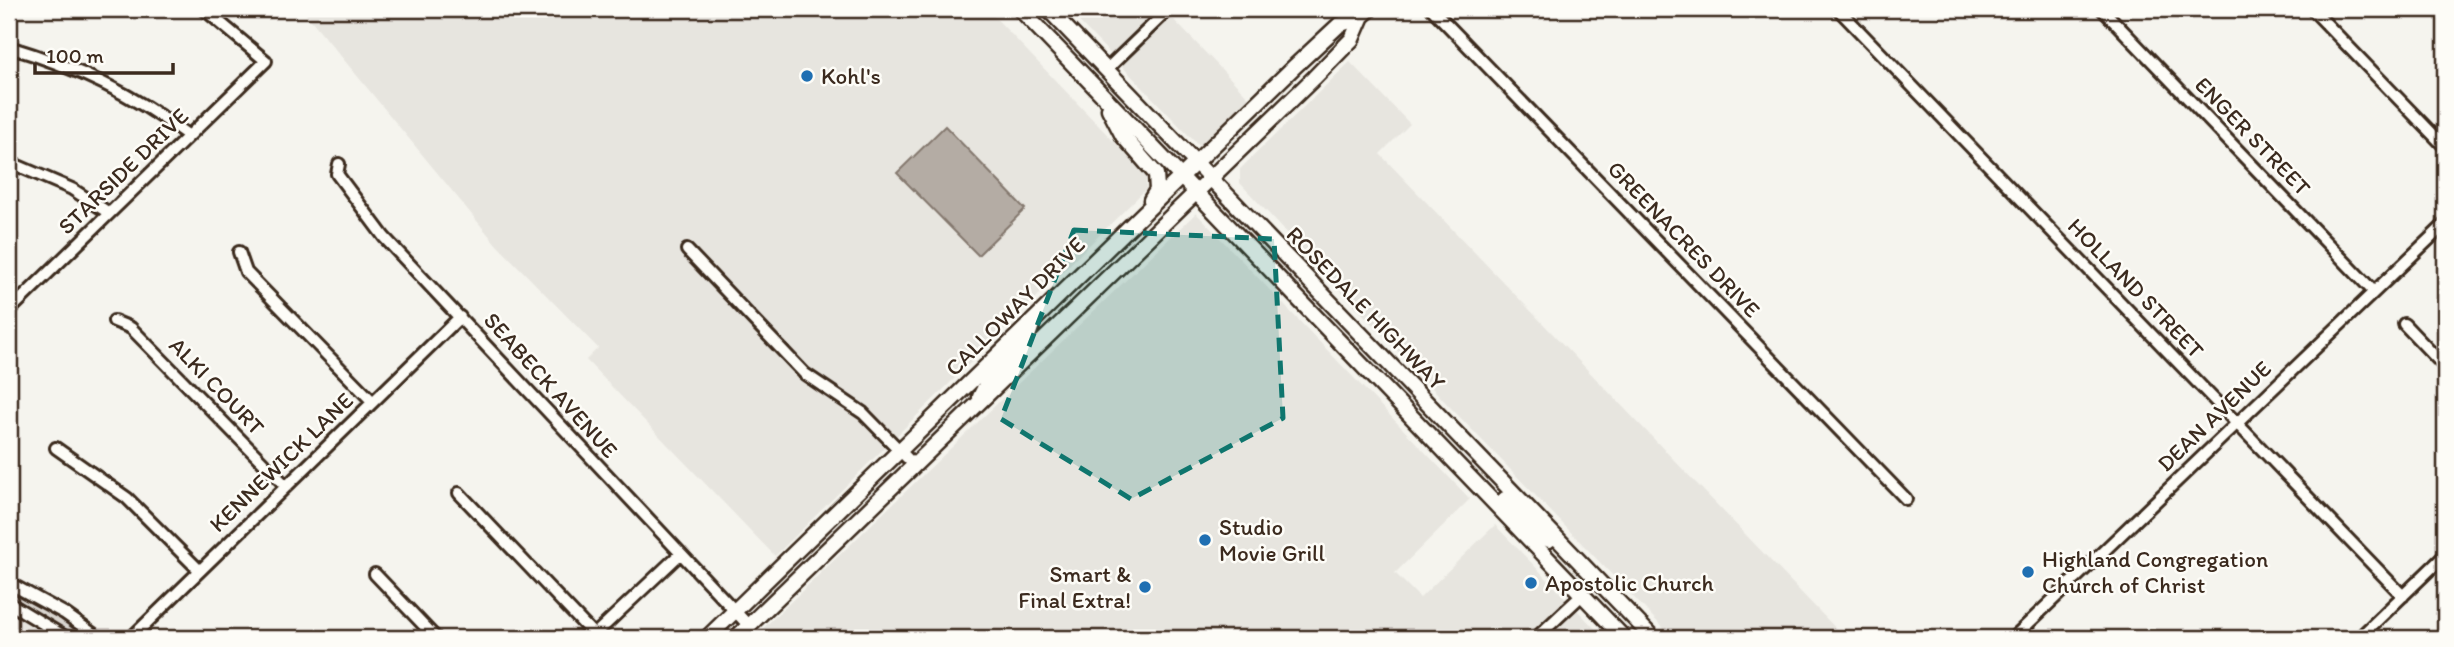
<svg xmlns="http://www.w3.org/2000/svg" width="2454" height="647" font-family="Itim,sans-serif">
<rect width="100%" height="100%" fill="#f5f4ee"/>
<filter id="ink" filterUnits="userSpaceOnUse"><feTurbulence type="fractalNoise" baseFrequency=".0143" numOctaves="2"/><feDisplacementMap in="SourceGraphic" scale="14" xChannelSelector="R" yChannelSelector="G"/><feConvolveMatrix kernelMatrix="1 2 1 2 8 2 1 2 1" color-interpolation-filters="sRGB"/></filter>
<g filter="url(#ink)">
<!-- built -->
<path fill="#e7e5df" d="M302 9H987L1146 175V189L775 556 586 360 598 348 496 244Z
M1067 9H1154L1174 20 1253 102 1210 145 1197 144Z
M1350 62 1410 124 1380 154 1845 638H1673L1450 407 1240 183V169Z
M1196 213 1470 499 1395 573 1420 598 1495 525 1604 638H753Z
M9 611 25 617 54 638H9Z"/>
<!-- green -->
<path fill="#dad6d0" stroke="#8a8077" stroke-width="2" d="M9 587 42 603 92 638H78L9 595Z"/>
<!-- water -->
<path fill="#b4aca4" stroke="#84786e" stroke-width="2" d="M945 126 1025 209 978 255 897 173Z"/>
<g fill="none" stroke-linecap="round" stroke-linejoin="round">
<defs>
<path id="minor" d="M1432 9 1906 499
M1838 9 2403 596
M2102 9 2374 292
M2312 9 2445 147
M9 47C76 67 133 94 189 136
M1106 70 1169 9
M9 162 72 189 109 213
M339 164 337 174 384 237 749 626
M687 250 805 374 863 413 914 465
M239 252 246 272 373 402
M9 311 266 61 204 9
M114 321 131 328 286 486
M2404 324 2445 367
M56 448 127 498 199 570
M459 493 594 635
M375 574 436 638
M9 583 64 613 99 638
M9 603 67 638
M131 638 460 317
M591 638 680 554
M1536 638 1582 595
M2013 638 2445 224
M2359 638 2445 555"/>
<path id="major" d="M1020 9 1624 638
M1048 9 1653 638
M1109 109 1123 136 1156 174 1157 190 1151 200
M980 397 990 377 1025 345 1032 325
M1505 499 1549 540
M707 638 1295 66 1339 25 1362 16
M736 638 1314 78 1352 39 1362 16 1370 9"/>
</defs>
<!-- minor casing -->
<use href="#minor" stroke="#3b2a1e" stroke-width="16"/>
<!-- major casing -->
<use href="#major" stroke="#3b2a1e" stroke-width="19"/>
<!-- minor -->
<use href="#minor" stroke="#fdfcf7" stroke-width="10"/>
<!-- major -->
<use href="#major" stroke="#fdfcf7" stroke-width="14"/>
</g>
</g>
<!-- marked area -->
<path fill="#0f766e" fill-opacity="0.2" stroke="#0f766e" stroke-width="5" stroke-dasharray="14 9" stroke-linejoin="round" d="M1074 230 1274 239 1283 418 1131 499 1001 419Z"/>
<!-- markers -->
<g fill="#1f6fb2" stroke="#fdfcf7" stroke-width="2.5">
<circle cx="807" cy="76" r="7"/>
<circle cx="1205" cy="540" r="7"/>
<circle cx="2028" cy="572" r="7"/>
<circle cx="1531" cy="583" r="7"/>
<circle cx="1145" cy="587" r="7"/>
</g>
<g text-anchor="middle" stroke-width="5" stroke-linejoin="round" paint-order="stroke">
<!-- poi labels -->
<g font-size="23" fill="#3b2a1e" stroke="#fdfcf7" text-anchor="start">
<text x="821" y="84">Kohl's</text>
<text x="1219" y="535">Studio<tspan x="1219" dy="26">Movie Grill</tspan></text>
<text x="2042" y="567">Highland Congregation<tspan x="2042" dy="26">Church of Christ</tspan></text>
<text x="1131" y="582" text-anchor="end">Smart &amp;<tspan x="1131" dy="26">Final Extra!</tspan></text>
<text x="1545" y="591">Apostolic Church</text>
</g>
<!-- street labels -->
<g font-size="23" fill="#3b2a1e" stroke="#fdfcf7">
<text transform="translate(2253 136) rotate(46)" y="8">ENGER STREET</text>
<text transform="translate(123 171) rotate(-44)" y="8">STARSIDE DRIVE</text>
<text transform="translate(1684 239) rotate(46)" y="8">GREENACRES DRIVE</text>
<text transform="translate(2136 288) rotate(46)" y="8">HOLLAND STREET</text>
<text transform="translate(1015 306) rotate(-45)" y="8">CALLOWAY DRIVE</text>
<text transform="translate(1366 308) rotate(46)" y="8">ROSEDALE HIGHWAY</text>
<text transform="translate(551 385) rotate(48)" y="8">SEABECK AVENUE</text>
<text transform="translate(217 386) rotate(46)" y="8">ALKI COURT</text>
<text transform="translate(2214 416) rotate(-44)" y="8">DEAN AVENUE</text>
<text transform="translate(281 462) rotate(-44)" y="8">KENNEWICK LANE</text>
</g>
</g>
<!-- margin -->
<rect width="2454" height="647" fill="none" stroke="#fdfcf7" stroke-width="35"/>
<rect x="18" y="18" width="2419" height="612" fill="none" stroke="#3b2a1e" stroke-width="2.5" filter="url(#ink)"/>
<!-- scale -->
<path d="M35 63v10h138v-10" fill="none" stroke="#3b2a1e" stroke-width="3.5"/>
<text x="46" y="63" font-size="21" fill="#3b2a1e" stroke="#fdfcf7" stroke-width="5" paint-order="stroke">100 m</text>
</svg>
